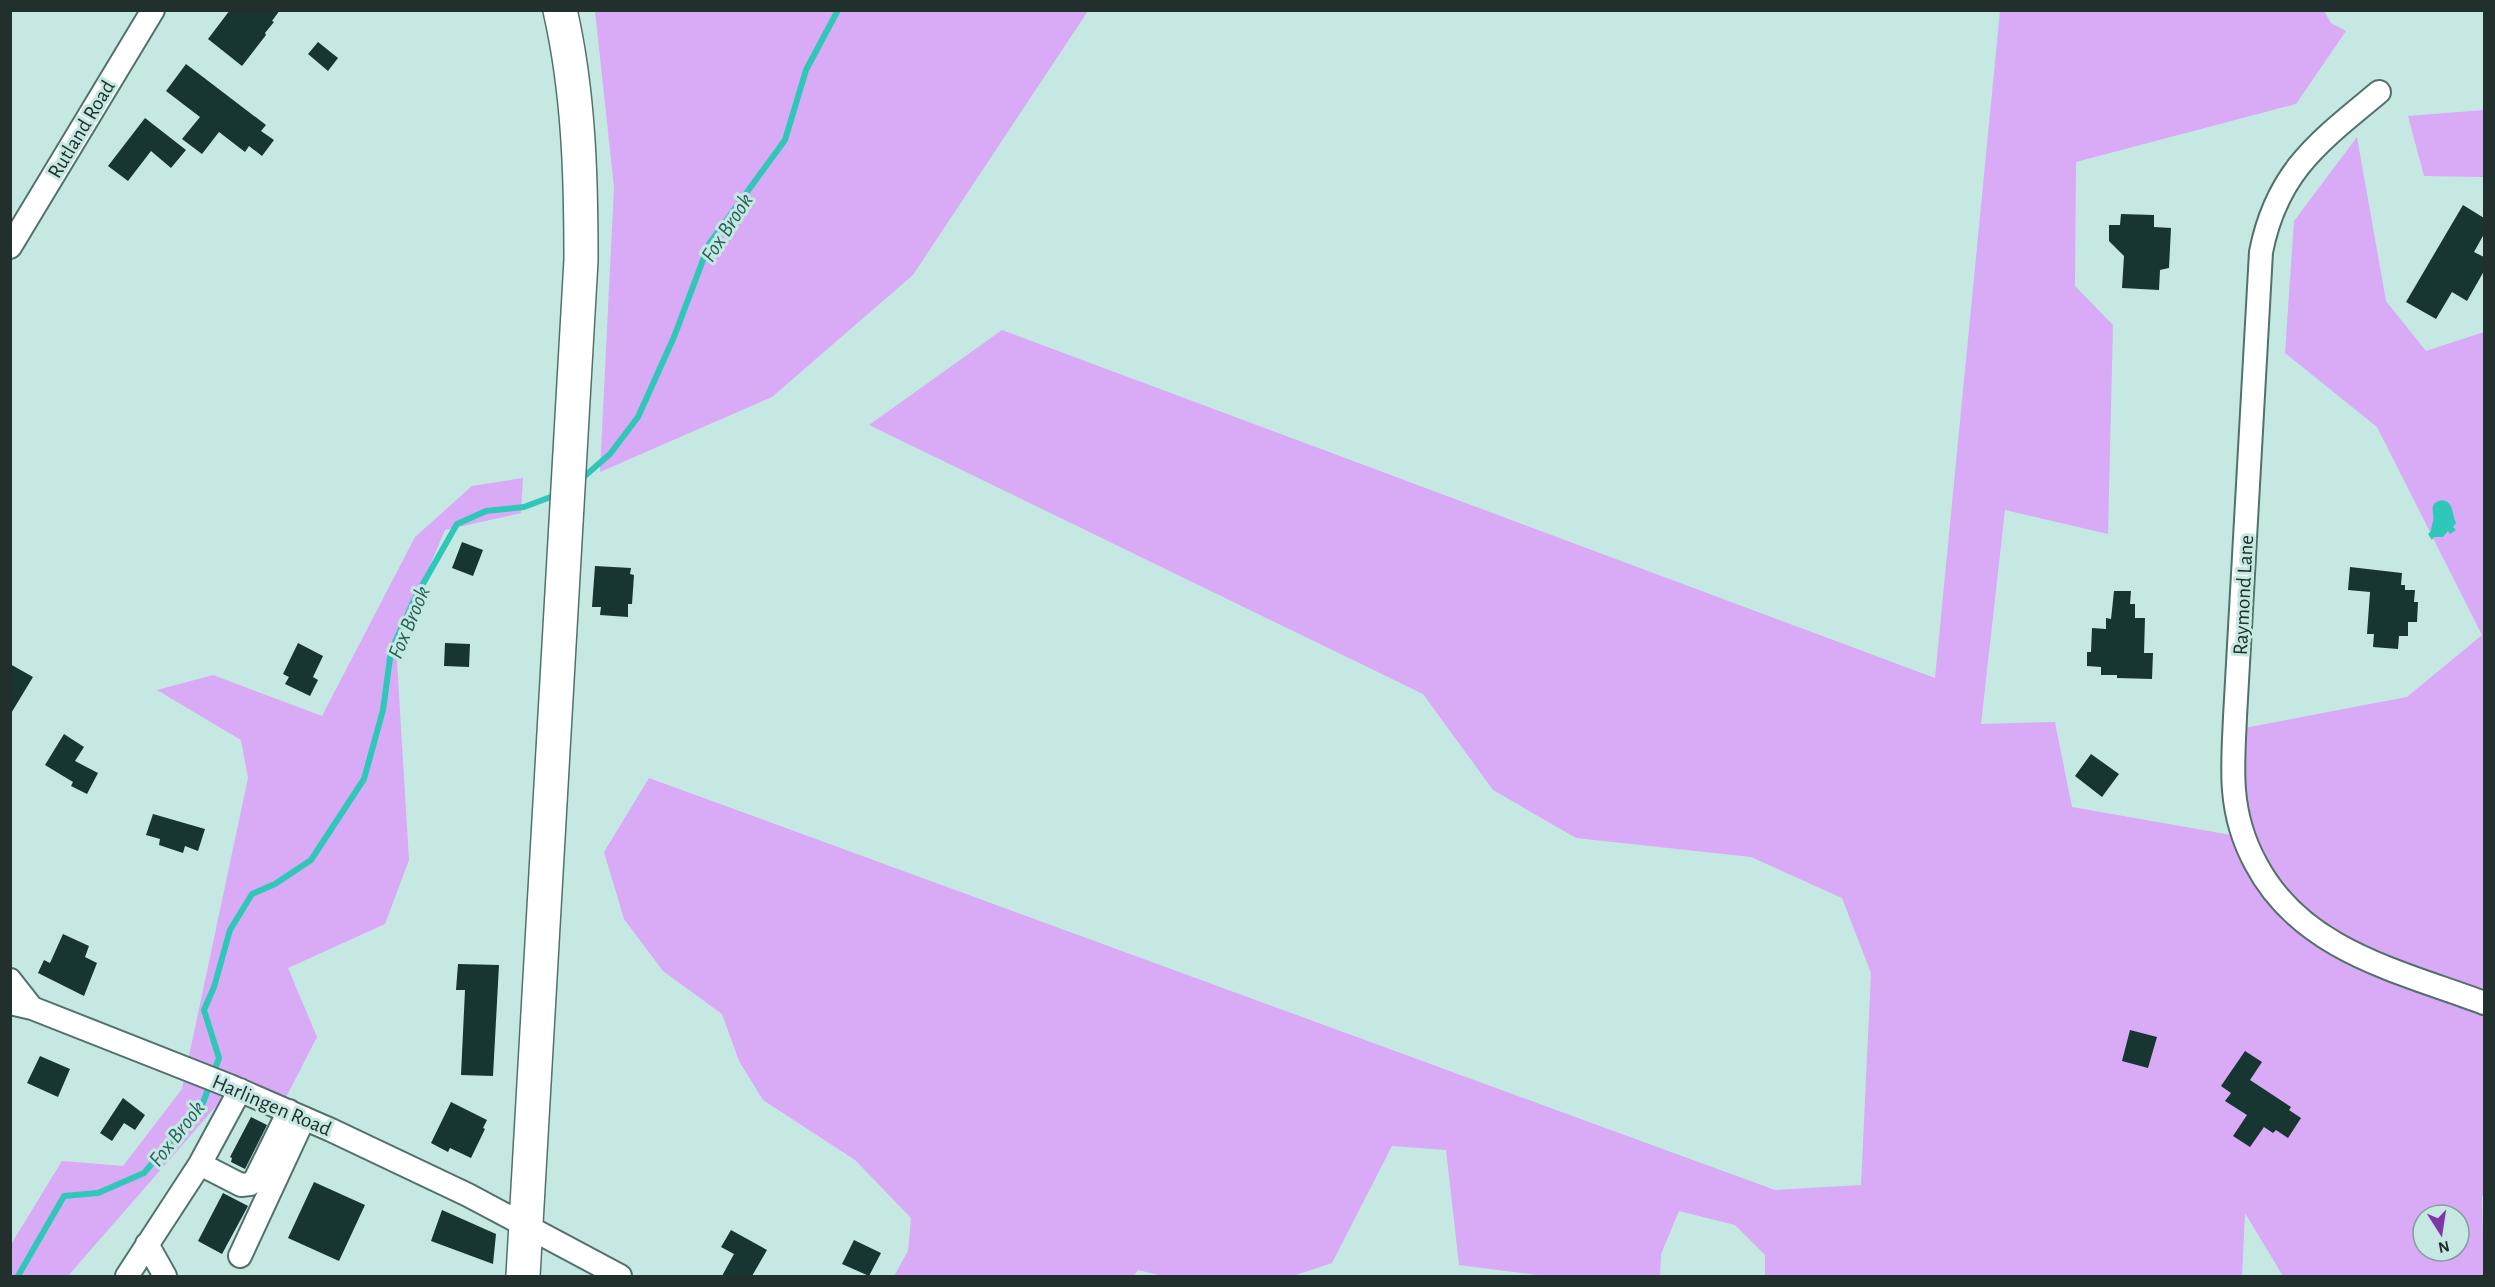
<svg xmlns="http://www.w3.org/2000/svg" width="2495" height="1287" font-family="'Alegreya Sans',sans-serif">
<rect width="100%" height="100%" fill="#c6e8e3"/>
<!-- green -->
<path fill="#d9aaf6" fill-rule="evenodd" d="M595 11V10L1088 11 913 275 772 397 600 472 614 187Z
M2000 11H2324L2331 23 2346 31 2296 104 2076 162 2075 286 2113 325 2108 534 2005 510 1981 724 2055 722 2072 807 2237 836 2234 730 2407 697 2482 635 2377 427 2285 353 2294 221 2357 137 2386 301 2426 351 2484 332V1195L2482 1196 2484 1276H2283L2245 1213 2242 1276H1765V1255L1735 1225 1679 1211 1661 1254 1660 1276H1545L1459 1265 1446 1150 1392 1146 1332 1263 1293 1276H1163L1138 1270 1134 1276H894L908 1251 911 1218 855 1160 763 1100 739 1061 722 1014 663 971 624 919 604 852 649 778 1775 1190 1861 1185 1871 973 1842 898 1751 857 1576 838 1493 790 1423 694 869 425 1002 330 1935 678ZM2423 1215H2459V1251H2423Z
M2484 110V177L2424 176 2408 116Z
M523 478 521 513 445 530 396 645 409 860 385 924 288 968 317 1037 282 1105 218 1104 68 1276H11L10 1246 62 1161 123 1166 182 1089 248 778 241 740 157 690 213 675 322 716 415 537 472 486Z"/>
<!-- water -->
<path fill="#2fc8b8" d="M2442 500C2455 503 2451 513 2456 523L2453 527 2456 530 2450 534 2448 531 2443 537H2434L2432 540 2428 534 2431 531C2431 528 2432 525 2433 521 2435 511 2427 504 2442 500Z"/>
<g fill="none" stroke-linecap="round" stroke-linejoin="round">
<!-- stream -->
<path stroke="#2fc8b8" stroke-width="6" d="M578 482 610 454 638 417 674 337 709 244 785 140 806 70 838 10
M18 1276 64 1196 98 1193 144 1173 203 1103 219 1058 204 1010 214 987 230 930 252 894 275 884 311 860 364 779 383 710 391 651 415 598 457 524 486 511 524 507 556 495"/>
</g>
<!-- building -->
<path fill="#173531" d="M230 10H280L272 21 274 22 265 33 266 35 242 66 208 39Z
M318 42 338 58 328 71 308 54Z
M186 64 266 125 261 131 274 140 262 156 249 146 245 152 219 132 202 154 182 139 200 117 166 91Z
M145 118 186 150 171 168 151 151 128 181 108 166Z
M2463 205 2484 218V234L2474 252 2484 257V271L2467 301 2452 292 2436 319 2406 302Z
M2121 214 2154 215V227L2171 228 2169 268 2160 270 2159 290 2122 288 2124 256 2109 241V225H2120Z
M462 542 483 550 473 576 452 568Z
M595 566 631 568 630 574 634 575 632 604H628V617L600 615 601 607H592Z
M2350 567 2402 573 2401 585H2405V590H2415L2414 602H2418L2417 622H2408V636H2399L2398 649 2373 647 2374 634H2367L2370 592 2348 590Z
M2114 591H2131L2130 604H2135V618H2145L2144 653H2153L2152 679 2117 678V675H2101V667L2087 666V652H2091L2092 628 2106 629V618L2111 619Z
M298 643 323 656 313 677 318 680 310 696 285 684 289 677 283 674Z
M445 643 470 644 469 667 444 666Z
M10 664 33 677 10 715Z
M64 734 84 747 75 761 98 773 87 794 71 786 73 782 45 765Z
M2091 754 2119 774 2102 797 2075 776Z
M153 814 205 829 198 851 185 846 183 853 159 845 160 839 146 835Z
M63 934 89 946 85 957 97 963 84 996 38 973 44 960 50 963Z
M458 964 499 965 493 1076 461 1075 465 990H456Z
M2130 1030 2157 1037 2148 1068 2122 1061Z
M2245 1051 2262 1062 2250 1080 2291 1107 2289 1110 2301 1118 2288 1138 2276 1130 2273 1133 2264 1127 2250 1147 2233 1136 2247 1115 2225 1101 2231 1093 2221 1086Z
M40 1056 70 1069 58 1097 27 1083Z
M123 1098 145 1115 135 1130 124 1123 112 1141 100 1133Z
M451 1102 487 1120 483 1128 485 1129 471 1158 450 1148 448 1152 431 1143Z
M251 1117 267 1125 245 1169 231 1162 232 1158 230 1157Z
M314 1182 365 1205 339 1261 288 1238Z
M223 1193 248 1206 222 1254 198 1241Z
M442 1210 496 1234 493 1264 431 1241Z
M731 1230 767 1250 752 1276H722L734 1254 721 1247Z
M854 1240 881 1253 869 1276 842 1264Z"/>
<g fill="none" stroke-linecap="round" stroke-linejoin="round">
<defs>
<path id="minor" d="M2379 92C2319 142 2277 171 2261 252L2235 717C2234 742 2232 766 2234 790 2236 816 2244 842 2256 864 2302 951 2399 971 2484 1003
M10 247 153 10
M10 980 32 1008
M10 1003 32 1008 230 1086 331 1130 468 1195 620 1276
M200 1164 241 1185 250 1184 255 1180 289 1111
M147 1244 165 1276
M240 1256 304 1118
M127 1276 200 1164 240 1090"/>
<path id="highway" d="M523 1276 581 260C581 177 579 93 560 10"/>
</defs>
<!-- minor casing -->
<use href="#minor" stroke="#51716c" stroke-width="26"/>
<!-- highway casing -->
<use href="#highway" stroke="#51716c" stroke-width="36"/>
<!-- minor -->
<use href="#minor" stroke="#fff" stroke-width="22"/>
<!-- highway -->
<use href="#highway" stroke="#fff" stroke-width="33"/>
</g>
<g text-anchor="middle" stroke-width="6" stroke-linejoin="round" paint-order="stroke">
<!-- street labels -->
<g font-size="21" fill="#212f2d" stroke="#c6e8e3">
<text transform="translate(81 129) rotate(-59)" y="7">Rutland Road</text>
<text transform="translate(2243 595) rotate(-87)" y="7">Raymond Lane</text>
<text transform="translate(272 1105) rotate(23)" y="7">Harlingen Road</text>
</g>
<!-- water labels -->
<g font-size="22" font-style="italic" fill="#27615a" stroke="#c6e8e3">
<text transform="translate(726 227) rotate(-57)" y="8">Fox Brook</text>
<text transform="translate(408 622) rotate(-67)" y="8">Fox Brook</text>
<text transform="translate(176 1133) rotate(-52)" y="8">Fox Brook</text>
</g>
</g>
<!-- border -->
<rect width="2495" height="1287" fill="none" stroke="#212f2d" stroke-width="24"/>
<!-- north arrow -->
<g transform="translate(2441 1233) rotate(168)"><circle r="28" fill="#c6e8e3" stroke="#849e9a" stroke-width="1.5"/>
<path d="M0-4.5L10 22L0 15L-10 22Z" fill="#8135a7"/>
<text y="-9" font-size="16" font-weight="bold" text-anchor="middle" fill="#212f2d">N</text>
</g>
</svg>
